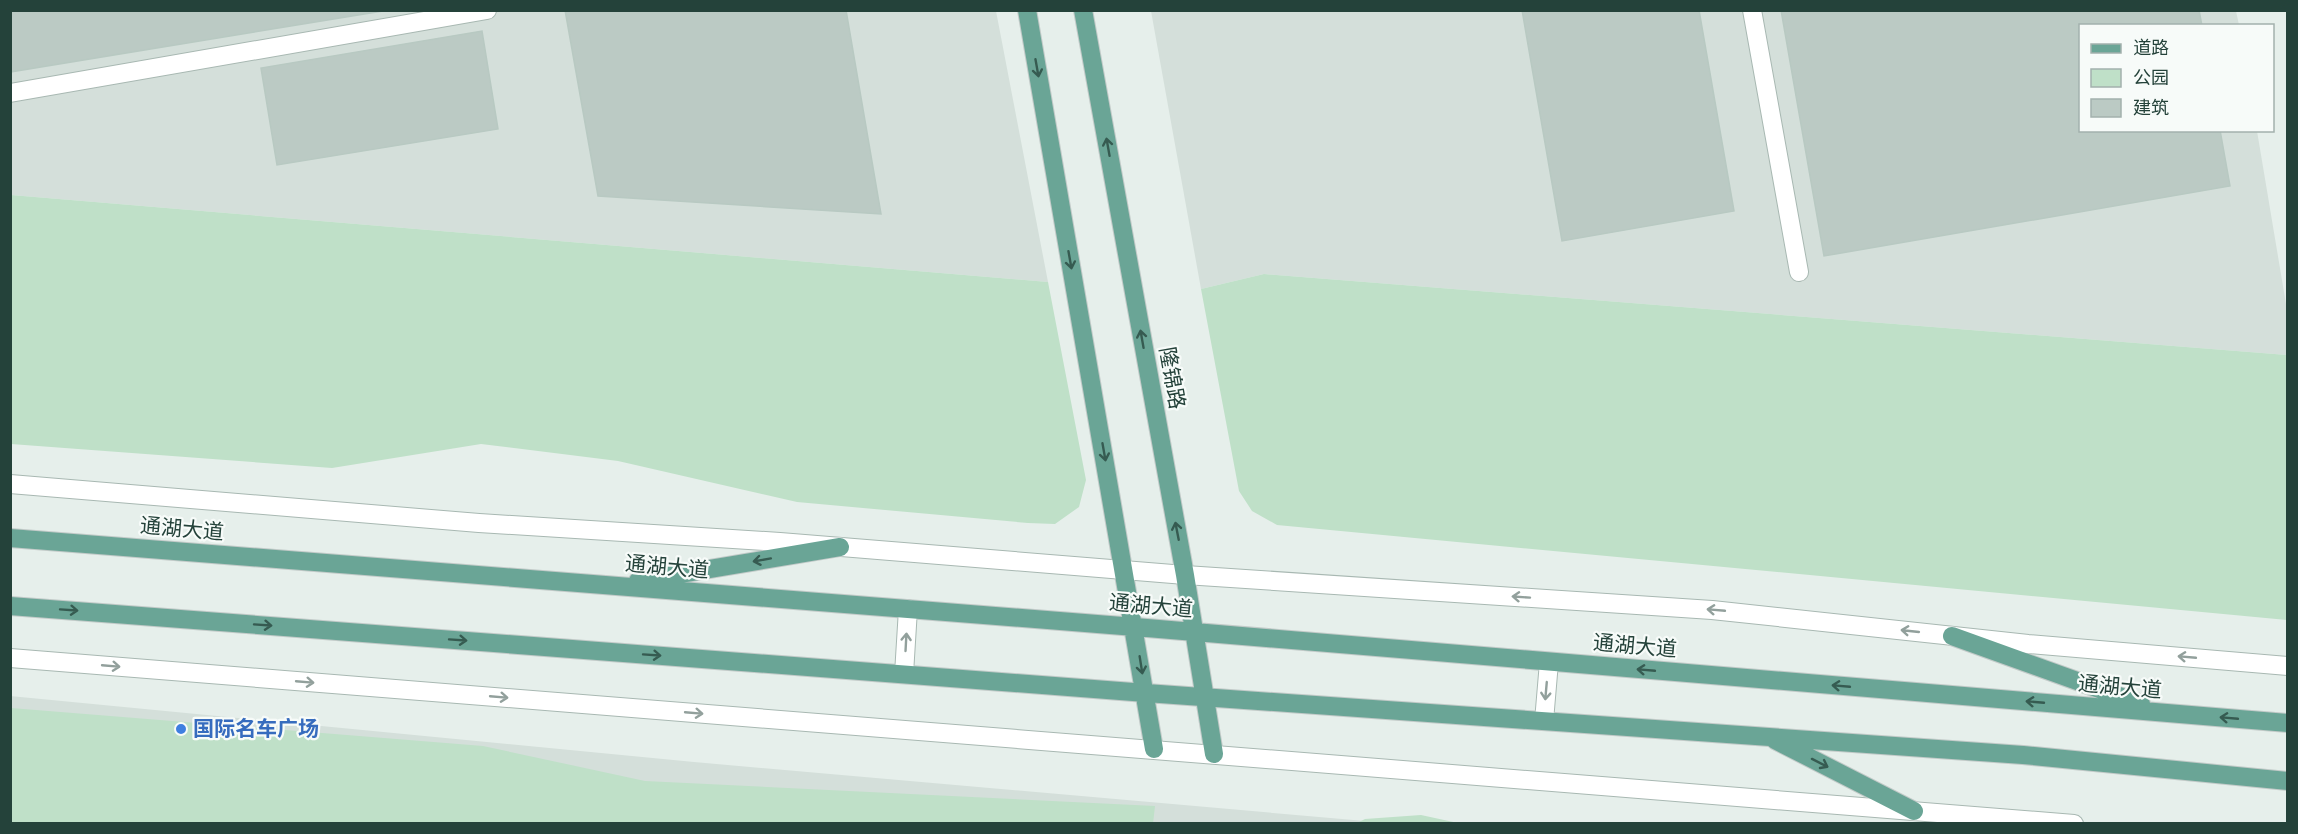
<svg xmlns="http://www.w3.org/2000/svg" width="2298" height="834" font-family="Inter,'Noto Sans SC',sans-serif">
<rect width="100%" height="100%" fill="#e6efeb"/>
<!-- built -->
<path fill="#d4dfda" d="M10 11H996L1048 282 11 195Z
M1151 11H2236L2239 25 2080 26V130L2257 131 2287 310V355L1264 274 1201 289Z
M10 696 694 762 1388 823H11Z"/>
<!-- green -->
<path fill="#bfe0c8" d="M11 195 1048 282 1086 480 1079 507 1055 524 1028 523 797 502 618 461 481 444 332 468 11 444Z
M1264 274 2287 355V620L1277 525 1252 511 1239 491 1201 289Z
M11 708 483 746 645 781 1155 806 1153 824 11 823Z
M1421 815 1458 823H1357L1365 819Z"/>
<!-- building -->
<path fill="#bbcac4" stroke="#b8c9c2" stroke-width="1.5" d="M10 10H389L10 72Z
M565 10H846L881 214 598 196Z
M1522 10H1699L1734 211 1562 241Z
M1781 10H2199L2202 26H2080V130H2220L2230 186 1824 256Z
M482 31 498 129 277 165 261 68Z"/>
<g fill="none" stroke-linecap="round" stroke-linejoin="round">
<defs>
<path id="minor" d="M1752 10 1799 272
M10 93 487 10
M10 484 479 523 780 542 1185 575 1712 610 2028 644 2288 666
M10 658 2074 824
M904 674 908 609
M1544 721 1549 662"/>
<path id="major" d="M1027 10 1154 749
M1083 10 1185 575 1214 754
M10 538 1135 627 2288 723
M638 581 840 547
M10 606 1146 693 2023 755 2288 781
M1952 636 2141 704
M1775 740 1914 811"/>
</defs>
<!-- minor casing -->
<use href="#minor" stroke="#a8b8b2" stroke-width="20"/>
<!-- major casing -->
<use href="#major" stroke="#c2cac8" stroke-width="20"/>
<!-- minor -->
<use href="#minor" stroke="#fff" stroke-width="18"/>
<!-- major -->
<use href="#major" stroke="#6aa596" stroke-width="18"/>
</g>
<!-- one-way arrows -->
<defs><path id="oneway-shaft" d="M-6 0H5M1.5-3L5.5 0L1.5 3" fill="none" stroke-width="1.6" stroke-linecap="round" stroke-linejoin="round" transform="scale(1.5)"/></defs>
<g stroke="#365b51">
<use href="#oneway-shaft" transform="translate(1037 68) rotate(80)"/>
<use href="#oneway-shaft" transform="translate(1108 147) rotate(-100)"/>
<use href="#oneway-shaft" transform="translate(1070 260) rotate(80)"/>
<use href="#oneway-shaft" transform="translate(1142 339) rotate(-100)"/>
<use href="#oneway-shaft" transform="translate(1104 452) rotate(80)"/>
<use href="#oneway-shaft" transform="translate(1177 531) rotate(-101)"/>
<use href="#oneway-shaft" transform="translate(762 560) rotate(170)"/>
<use href="#oneway-shaft" transform="translate(69 610) rotate(4)"/>
<use href="#oneway-shaft" transform="translate(263 625) rotate(4)"/>
<use href="#oneway-shaft" transform="translate(458 640) rotate(4)"/>
<use href="#oneway-shaft" transform="translate(652 655) rotate(4)"/>
<use href="#oneway-shaft" transform="translate(1141 665) rotate(81)"/>
<use href="#oneway-shaft" transform="translate(1646 670) rotate(-175)"/>
<use href="#oneway-shaft" transform="translate(1841 686) rotate(-175)"/>
<use href="#oneway-shaft" transform="translate(2035 702) rotate(-175)"/>
<use href="#oneway-shaft" transform="translate(2229 718) rotate(-175)"/>
<use href="#oneway-shaft" transform="translate(1820 763) rotate(27)"/>
</g>
<g stroke="#92a09c">
<use href="#oneway-shaft" transform="translate(1521 597) rotate(-176)"/>
<use href="#oneway-shaft" transform="translate(1716 610) rotate(-175)"/>
<use href="#oneway-shaft" transform="translate(1910 631) rotate(-174)"/>
<use href="#oneway-shaft" transform="translate(906 642) rotate(-87)"/>
<use href="#oneway-shaft" transform="translate(2187 657) rotate(-175)"/>
<use href="#oneway-shaft" transform="translate(111 666) rotate(5)"/>
<use href="#oneway-shaft" transform="translate(305 682) rotate(5)"/>
<use href="#oneway-shaft" transform="translate(1546 691) rotate(95)"/>
<use href="#oneway-shaft" transform="translate(499 697) rotate(5)"/>
<use href="#oneway-shaft" transform="translate(694 713) rotate(5)"/>
</g>
<!-- markers -->
<circle fill="#3f7fe0" stroke="#f7fbf9" stroke-width="2" cx="181" cy="729" r="6"/>
<g text-anchor="middle" stroke-width="4.5" stroke-linejoin="round" paint-order="stroke">
<!-- street labels -->
<g font-size="21" fill="#24423a" stroke="#f7fbf9">
<text transform="translate(1172 378) rotate(80)" y="7">隆锦路</text>
<text transform="translate(182 529) rotate(5)" y="7">通湖大道</text>
<text transform="translate(667 567) rotate(5)" y="7">通湖大道</text>
<text transform="translate(1151 606) rotate(5)" y="7">通湖大道</text>
<text transform="translate(1635 646) rotate(5)" y="7">通湖大道</text>
<text transform="translate(2120 687) rotate(5)" y="7">通湖大道</text>
</g>
<!-- shop labels -->
<g font-size="21" font-weight="bold" fill="#366cbe" stroke="#f7fbf9" text-anchor="start">
<text x="193" y="736">国际名车广场</text>
</g>
</g>
<!-- border -->
<rect width="2298" height="834" fill="none" stroke="#24423a" stroke-width="24"/>
<!-- legend -->
<rect x="2079" y="24" width="195" height="108" fill="#f7fbf9" stroke="#a3b1ad" stroke-width="1.5"/>
<rect x="2091" y="44" width="30" height="9" fill="#6aa596" stroke="#a3b1ad" stroke-width="1.5"/>
<text x="2133" y="54" font-size="18" fill="#24423a">道路</text>
<rect x="2091" y="69" width="30" height="18" fill="#bfe0c8" stroke="#a3b1ad" stroke-width="1.5"/>
<text x="2133" y="84" font-size="18" fill="#24423a">公园</text>
<rect x="2091" y="99" width="30" height="18" fill="#bbcac4" stroke="#a3b1ad" stroke-width="1.5"/>
<text x="2133" y="114" font-size="18" fill="#24423a">建筑</text>
</svg>
